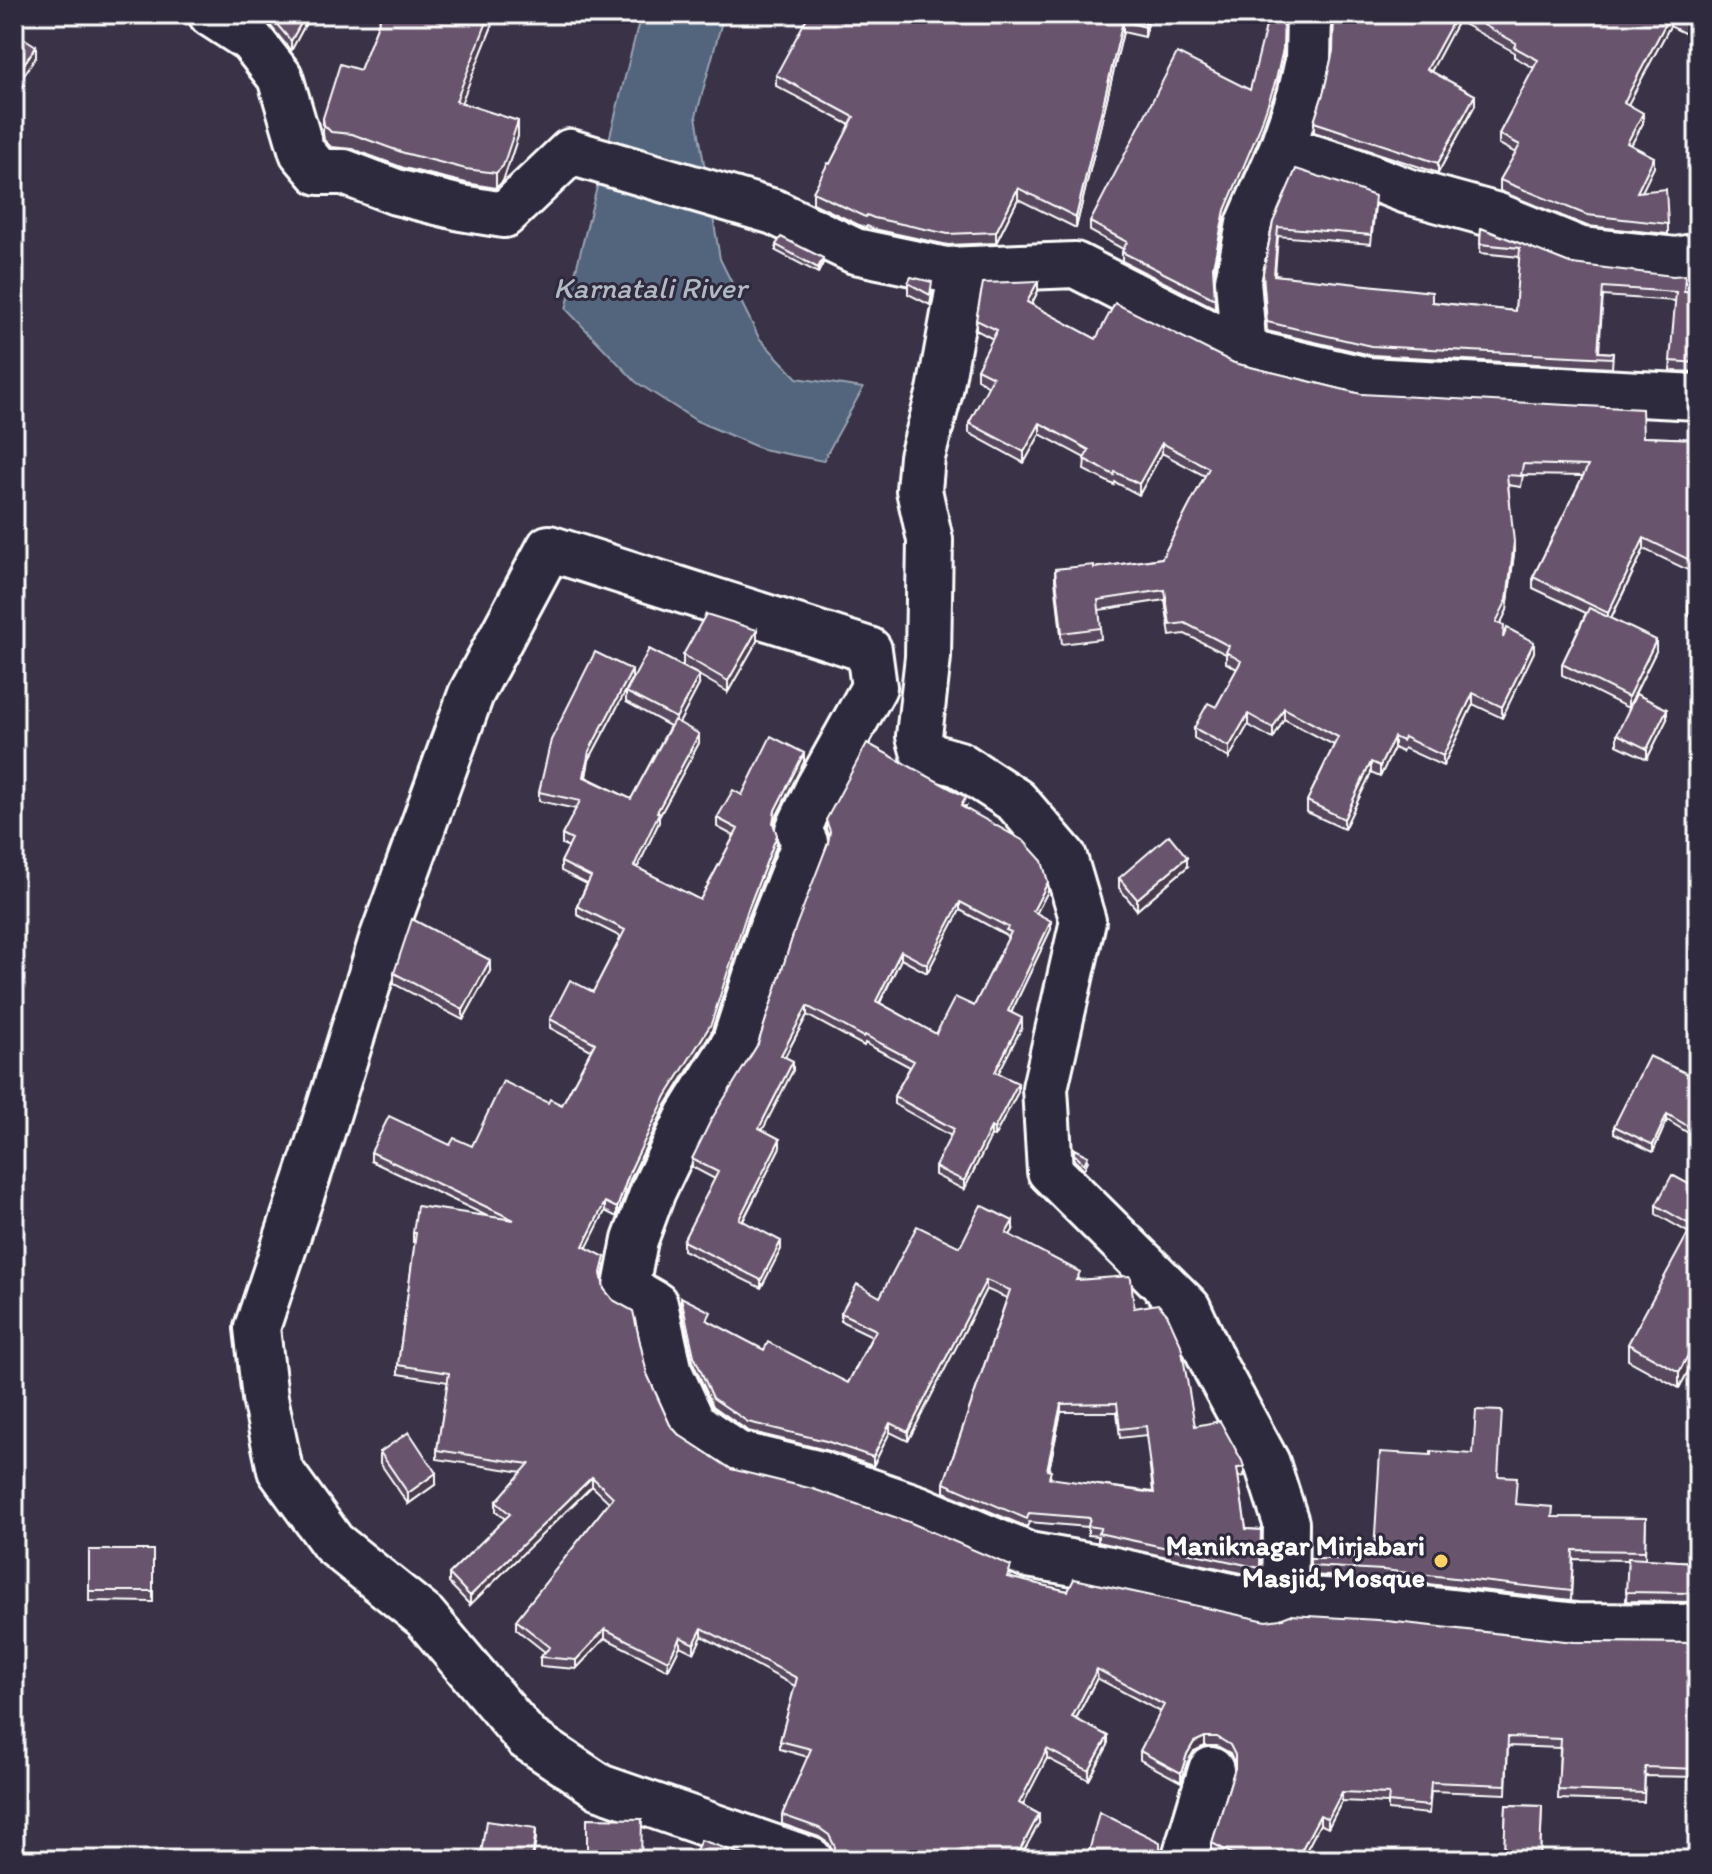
<svg xmlns="http://www.w3.org/2000/svg" width="1712" height="1874" font-family="Itim,sans-serif">
<rect width="100%" height="100%" fill="#3a3247"/>
<filter id="ink" filterUnits="userSpaceOnUse"><feTurbulence type="fractalNoise" baseFrequency=".0125" numOctaves="2"/><feDisplacementMap in="SourceGraphic" scale="16" xChannelSelector="R" yChannelSelector="G"/><feConvolveMatrix kernelMatrix="1 2 1 2 8 2 1 2 1" color-interpolation-filters="sRGB"/></filter>
<g filter="url(#ink)">
<!-- water -->
<path fill="#52657d" stroke="#97a3b1" stroke-width="2" d="M641 14H724L696 116 720 259 759 338 797 378 863 388 823 461 762 449 697 421 636 382 566 309Z"/>
<g fill="none" stroke-linecap="round" stroke-linejoin="round">
<defs>
<path id="minor" d="M211 14 251 40 280 77 302 152 319 172H344L396 192 461 208 504 215 570 152 774 212 855 251 946 270 1075 265 1244 351 1367 380 1698 397
M1282 148 1347 168 1407 191 1498 216 1581 250 1676 260 1698 256
M962 270 940 391 922 457 919 490 930 540 928 657 919 736 924 754 959 764 1016 801 1064 857 1083 921 1045 1088 1050 1171 1188 1308 1216 1369 1267 1463 1286 1523 1285 1599
M1244 351 1238 281 1249 224 1282 148 1300 96 1308 61 1309 14
M810 1860 600 1787 527 1738 425 1617 333 1543 280 1470 265 1398 257 1328 317 1148 382 939 471 694 549 548 869 650 874 687 818 788 798 830 805 842 772 926 734 1044 689 1116 653 1191 635 1240 626 1287 655 1304 670 1373 693 1423 737 1454 820 1474 918 1508 1028 1555 1110 1569 1271 1605 1285 1599 1380 1604 1577 1626 1698 1627
M1184 1860 1211 1770"/>
</defs>
<!-- minor casing -->
<use href="#minor" stroke="#fff" stroke-width="50"/>
<!-- minor -->
<use href="#minor" stroke="#2f2a3d" stroke-width="44"/>
</g>
<!-- wall -->
<path fill="#59485e" stroke="#fff" stroke-width="2" fill-rule="evenodd" d="M257 14H307V21L291 51 265 19Z
M382 14H492V26L461 102 518 136 503 181 496 188 466 183 404 168 352 149 331 147 324 140 323 133V118L360 70Z
M1150 14 1145 37 1123 32 1076 228 1018 199 996 243 948 245 874 229 867 226 866 228 863 227 813 203V192L830 164 850 125 776 86V75Z
M1334 14H1698V30L1692 27 1688 35 1670 26 1628 104 1643 123 1631 145 1654 167 1642 191 1668 224V234L1587 226 1500 191V180L1516 153 1499 144V134L1534 68 1514 57V52L1458 21 1431 71 1475 105 1438 173 1314 132V122L1324 91 1333 51Z
M1283 58 1276 89 1259 139 1225 219 1214 275 1215 308 1122 261V252L1123 249 1090 231V222L1250 90Z
M1375 206 1371 244 1278 236 1275 275 1432 302 1515 311 1520 257 1480 253 1481 228 1572 264 1685 291 1698 292V372L1670 371 1676 301 1603 296 1599 352 1613 353 1612 368 1371 355 1267 331 1263 273 1273 222Z
M776 245 823 263 818 273 776 251Z
M908 283 932 293 930 305 908 294Z
M1038 291 1031 305 1096 339 1234 363 1361 394 1643 437 1698 439V575L1644 549 1611 619 1656 651 1628 708 1562 675V664L1586 613 1533 588V577L1583 476 1523 475 1521 487 1508 485 1514 553 1507 610 1500 624 1504 635 1534 652 1502 718 1473 704 1443 766 1404 748 1402 752 1394 748 1380 777 1371 773 1344 829 1307 812V801L1334 745 1284 719 1273 739 1248 725 1229 758 1194 738V728L1216 707 1237 669 1226 663V654L1185 634 1170 636 1165 600 1099 610 1101 639 1062 644 1055 580V569L1094 568 1162 558 1205 476 1162 453 1139 495 1115 482 1114 485 1084 470 1085 458 1040 434 1024 463 969 433V423L989 386 977 379V369L993 339 976 330V320Z
M1698 585V620L1688 615V605Z
M757 641 728 692 683 666V655Z
M632 679 589 760 586 777 631 799 670 726 626 702V692L699 685 679 723 699 743 659 817V822L637 868 700 900 734 836 717 827V818L742 795 804 762 775 819 774 826 777 844 748 918 711 1033 666 1105 630 1180 617 1217 605 1211 586 1248 605 1266 602 1278 604 1289 647 1374 670 1425 679 1435 731 1469 1011 1575 1010 1578 1068 1591 1266 1621 1574 1642 1698 1643V1777L1645 1776 1644 1802 1558 1799 1560 1748 1508 1746 1506 1794 1431 1791 1429 1814 1388 1810V1803L1342 1801 1328 1828 1320 1824 1301 1860H1227L1212 1852V1843L1235 1768V1764L1230 1753 1217 1746H1205L1194 1751 1187 1763 1181 1782 1140 1760V1751L1161 1712 1097 1678 1076 1719 1108 1745 1089 1780 1047 1758 1022 1805 1039 1823 834 1855 829 1844 819 1837 782 1824V1815L808 1757 780 1749V1741L795 1686 702 1636 694 1653 680 1646 668 1670 605 1638 576 1669 540 1666V1657L545 1652 516 1629V1620L609 1502 592 1486 470 1605 449 1583V1574L505 1519 496 1511V1502L522 1472 437 1459V1450L448 1382 398 1374V1365L415 1242H413V1233L487 1216 371 1161V1152L450 1145 472 1146 548 1103 562 1105 591 1050 550 1028V1019L593 992 621 937 577 915V906L587 884 561 871V862L569 847 562 844V835L576 809 539 801V792Z
M1667 719 1647 759 1617 745V734Z
M966 806 965 807 1048 891 1036 913 1051 929 1011 1013 1022 1027 998 1073 1018 1092 994 1137 991 1136 964 1190 935 1175V1167L951 1136 894 1104V1096L910 1067 865 1043 864 1046 807 1015 785 1057 793 1070 762 1130 780 1147 743 1221 781 1249 761 1288 683 1250V1241L715 1179 692 1167V1159L758 1044 828 843 829 837 826 829V820ZM960 910 1006 935 1008 939 974 1006 936 1034 880 1003 901 959 927 973Z
M1187 867 1137 910 1119 888V878Z
M490 971 463 1020 394 984V973Z
M1688 1076 1698 1082V1139L1667 1120 1653 1152 1614 1133V1126Z
M1074 1149 1088 1161 1084 1169 1074 1160Z
M1698 1189V1353L1679 1388 1628 1360V1344L1689 1233 1656 1214V1205Z
M1013 1230 1010 1235 1080 1280 1134 1308 1195 1426 1244 1476 1238 1477 1246 1529 1261 1530 1260 1577 1098 1542V1536L1088 1535V1527L1029 1522 1027 1527 944 1492V1483L1007 1298 986 1289 908 1441 890 1432 873 1466 826 1450 748 1431 713 1406 694 1365 681 1306V1297L710 1322 764 1350 848 1383 872 1336 841 1321V1313L880 1297 960 1247ZM1061 1412H1117L1120 1438 1146 1435 1153 1492 1051 1479 1049 1470Z
M380 1452 436 1484 408 1504 380 1463Z
M1499 1476 1516 1504 1553 1517 1646 1518 1645 1559 1694 1562 1692 1602 1626 1601 1628 1560 1573 1559 1571 1600 1383 1579 1310 1575V1559H1355L1374 1551Z
M89 1550H153V1602L89 1601Z
M1506 1805 1542 1806 1540 1860H1504Z"/>
<!-- shaded-wall -->
<path fill="#483b4c" stroke="#fff" stroke-width="2" d="M306 14H307V21L291 51V41Z
M487 14H492V26L456 116V101Z
M1147 14H1150L1145 37V27Z
M1284 14 1283 58 1276 89 1259 139 1225 219 1213 277V267L1225 210Z
M1457 14H1458V21L1427 79V69Z
M1670 15V26L1624 112V102Z
M1692 17V27L1688 35V25Z
M1123 21V32L1076 228V217Z
M36 46V57L14 90V79Z
M1475 95V105L1438 173V163Z
M1643 113V123L1627 153V143Z
M518 121V136L503 181 496 188V173Z
M1654 157V167L1637 202V192Z
M1018 188V199L996 243V232Z
M823 258V263L818 273V268Z
M1038 281V291L1027 313V302Z
M1040 423V434L1024 463V452Z
M1162 443V453L1139 495V484Z
M1644 538V549L1608 624V613Z
M1514 542V553L1507 610 1496 633V622Z
M757 630V641L728 692V681Z
M1656 640V651L1628 708V697Z
M1534 642V652L1502 718V707Z
M632 670V679L589 760 584 785V777L589 751Z
M699 675V685L676 729V718Z
M1473 693V704L1443 766V756Z
M1284 708V719L1273 739V728Z
M1667 709V719L1647 759V749Z
M1248 714V725L1229 758V747Z
M699 734V743L659 817V822L634 875V866L657 812Z
M1394 737V748L1380 777V766Z
M804 753V762L775 819 773 832 775 810Z
M1371 762V773L1344 829V819Z
M777 835V844L748 918 711 1033 666 1105 630 1180 617 1217V1208L630 1171 748 909Z
M1187 857V867L1137 910V899Z
M1048 882V891L1033 920V911Z
M960 902V910L927 973V965Z
M1051 921V929L1008 1019V1011Z
M901 951V959L876 1009V1001Z
M490 960V971L463 1020V1010Z
M807 1006V1015L781 1064V1055Z
M1022 1018V1027L995 1080V1072Z
M793 1061V1070L759 1137V1128Z
M1018 1083V1092L994 1137V1129Z
M1667 1114V1120L1653 1152V1145Z
M991 1127V1136L964 1190V1181Z
M780 1139V1147L739 1228V1219Z
M605 1202V1211L583 1255V1246Z
M1013 1221V1230L1006 1242V1233Z
M781 1241V1249L761 1288V1280Z
M986 1280V1289L908 1441V1432Z
M1698 1337V1353L1679 1388V1372Z
M1061 1404V1412L1047 1479V1470Z
M890 1423V1432L873 1466V1457Z
M1244 1467V1476L1237 1477V1468Z
M436 1473V1484L408 1504V1493Z
M592 1477V1486L470 1605V1596Z
M702 1628V1636L694 1653V1644Z
M605 1629V1638L576 1669V1660Z
M680 1637V1646L668 1670V1661Z
M1097 1669V1678L1072 1726V1717Z
M1108 1736V1745L1089 1780V1771Z
M1205 1737V1746L1194 1751 1187 1763 1181 1782V1773L1187 1754 1194 1742Z
M1047 1749V1758L1019 1812V1803Z
M1342 1792V1801L1328 1828V1819Z
M1039 1814V1823L1019 1860H1015Z
M1320 1815V1824L1301 1860H1296Z
M536 1828V1839L533 1860H532Z"/>
<!-- building -->
<path fill="#67546d" stroke="#fff" stroke-width="2" fill-rule="evenodd" d="M268 14H306L291 41Z
M382 14H490L456 101 518 121 503 166 496 173 466 169 404 153 352 134 331 132 324 125 323 118 340 64 360 70Z
M809 14H1147L1145 27 1123 21 1076 217 1018 188 996 232 948 234 874 218 867 215 866 217 863 216 813 192 828 163 830 164 854 117 776 75Z
M1269 14H1284L1283 49 1276 80 1259 130 1225 210 1213 267 1215 299 1122 252 1127 242 1090 222 1177 53 1250 90Z
M1334 14H1457L1427 69 1475 95 1438 163 1314 122 1324 91 1333 51Z
M1464 14H1698V20L1692 17 1688 25 1670 15 1624 102 1643 113 1627 143 1654 157 1637 192 1666 189 1668 224 1587 215 1500 180 1520 145 1499 134 1538 60 1514 47 1516 43Z
M14 32 36 46 14 79Z
M1296 169 1339 183 1375 196 1371 235 1278 227 1274 275 1432 292V302L1515 311 1520 248 1480 244 1481 228 1572 264 1673 276 1685 275 1684 291 1698 292V363L1670 361 1676 292 1603 287 1598 352 1613 353 1612 358 1371 346 1267 322 1263 273 1273 222Z
M781 237 823 258 818 268 776 245Z
M911 277 932 282 930 295 908 283Z
M1038 281 1027 302 1096 339 1115 303 1234 363 1361 394 1642 409 1643 437 1698 439V564L1644 538 1608 613 1533 577 1588 466 1523 464 1521 476 1507 475 1514 542 1507 600 1496 622 1504 626 1503 638 1507 628 1534 642 1502 707 1473 693 1443 756 1404 737 1402 741 1394 737 1380 766 1371 762 1344 819 1307 801 1338 737 1284 708 1273 728 1248 714 1229 747 1194 728 1208 703 1216 707 1241 661 1226 652 1229 646 1185 623 1170 625 1165 590 1098 600 1101 628 1062 633 1055 569 1094 565V568L1162 558 1209 468 1162 443 1139 484 1115 472 1114 475 1084 459 1089 450 1040 423 1024 452 969 423 993 377 977 369 997 330 976 320 983 283Z
M1698 585V610L1688 605Z
M1589 608 1656 640 1628 697 1562 664Z
M706 614 757 630 728 681 683 655Z
M649 649 699 675 676 718 626 692Z
M595 652 632 670 589 751 584 777 631 799 674 720 699 734 657 812 659 813 634 866 700 900 738 829 717 818 733 790 742 795 771 736 804 753 775 810 773 823 777 835 748 909 711 1024 666 1096 630 1171 617 1208 605 1202 583 1246 605 1257 601 1273 604 1289 613 1300 633 1311 647 1374 670 1425 679 1435 731 1469 813 1489 909 1522 1011 1566 1007 1577 1068 1591 1074 1579 1266 1621 1280 1619 1290 1615 1378 1620 1574 1642 1698 1643V1769L1645 1767 1644 1793 1558 1790 1561 1739 1508 1737 1506 1785 1431 1782 1429 1806 1388 1802 1389 1794 1342 1792 1328 1819 1320 1815 1296 1860H1244L1212 1843 1235 1768V1755L1230 1745 1217 1737H1205L1194 1742 1187 1754 1181 1773 1140 1751 1164 1705 1097 1669 1072 1717 1108 1736 1089 1771 1047 1749 1019 1803 1039 1814 1015 1859 1016 1860H833L835 1847 829 1835 819 1828 782 1815 811 1749 780 1741 797 1678 702 1628 694 1644 680 1637 668 1661 605 1629 576 1660 540 1657 550 1647 516 1620 613 1497 592 1477 470 1596 449 1574 510 1514 496 1502 529 1464 437 1450 449 1373 398 1365 416 1233H413L417 1206 514 1220 371 1152 389 1116 450 1145 454 1138 472 1146 503 1081 548 1103 550 1099 562 1105 595 1043 550 1019 570 980 593 992 625 930 577 906 591 877 561 862 572 840 562 835 580 801 539 792 551 740Z
M1636 694 1667 709 1647 749 1617 734Z
M867 743 966 797 961 806 1024 841 1042 861 1048 882 1033 911 1051 921 1008 1011 1022 1018 995 1072 1018 1083 994 1129 991 1127 964 1181 935 1167 954 1129 894 1096 914 1061 865 1035 864 1037 807 1006 781 1055 793 1061 759 1128 780 1139 739 1219 781 1241 761 1280 683 1241 718 1172 692 1159 711 1120 758 1044 796 926 828 843 830 831 826 820ZM960 902 1008 927 1006 930 1011 932 974 1006 955 997 936 1034 876 1001 901 951 927 965Z
M1169 835 1187 857 1137 899 1119 878Z
M412 919 490 960 463 1010 394 973Z
M1649 1056 1688 1074 1687 1076 1698 1082V1132L1667 1114 1653 1145 1614 1126Z
M1074 1149 1088 1156 1084 1164 1074 1154Z
M1672 1175 1698 1189V1229L1656 1205Z
M981 1205 1013 1221 1006 1233 1080 1272 1076 1280 1129 1276 1131 1278 1134 1308 1158 1304 1167 1314 1181 1345 1195 1426 1220 1421 1242 1461 1244 1467 1237 1468 1246 1529 1261 1530 1260 1568 1098 1533 1101 1528 1088 1526 1090 1518 1029 1513 1027 1519 944 1483 1010 1290 986 1280 908 1432 890 1423 873 1457 826 1441 748 1422 713 1398 694 1356 681 1297 711 1312 707 1320 764 1350 768 1342 848 1383 876 1330 841 1313 857 1284 880 1297 917 1226 960 1247ZM1117 1403 1120 1429 1146 1426 1154 1493 1049 1478 1051 1471 1047 1470 1061 1404Z
M1692 1226 1698 1229V1337L1679 1372 1628 1344Z
M1476 1410 1502 1411 1498 1476 1517 1477 1515 1504 1553 1507 1552 1517 1646 1518 1645 1551 1573 1550 1571 1591 1383 1570 1310 1566V1559H1355V1550L1374 1551 1380 1452 1431 1455V1451L1473 1454Z
M409 1432 436 1473 408 1493 380 1452Z
M89 1550H153V1591H89Z
M1628 1558 1694 1562 1692 1593 1626 1592Z
M1506 1805 1542 1806 1540 1855 1504 1854Z
M1099 1812 1160 1842V1856L1162 1860H1087Z
M587 1818 642 1819 641 1860H587Z
M486 1821 536 1828 532 1860H480Z
M701 1840 759 1860H691Z"/>
</g>
<!-- markers -->
<circle fill="#ffd166" stroke="#2f2a3d" stroke-width="3" cx="1441" cy="1561" r="8"/>
<g text-anchor="middle" stroke-width="6" stroke-linejoin="round" paint-order="stroke">
<!-- poi labels -->
<g font-size="28" font-weight="bold" fill="#fff" stroke="#2f2a3d" text-anchor="end">
<text x="1425" y="1555">Maniknagar Mirjabari<tspan x="1425" dy="32">Masjid, Mosque</tspan></text>
</g>
<!-- water labels -->
<g font-size="30" font-style="italic" fill="#b1bac4" stroke="#2f2a3d">
<text x="650" y="298">Karnatali River</text>
</g>
</g>
<!-- margin -->
<rect width="1712" height="1874" fill="none" stroke="#2f2a3d" stroke-width="48"/>
<rect x="24" y="24" width="1664" height="1826" fill="none" stroke="#fff" stroke-width="3" filter="url(#ink)"/>
</svg>
